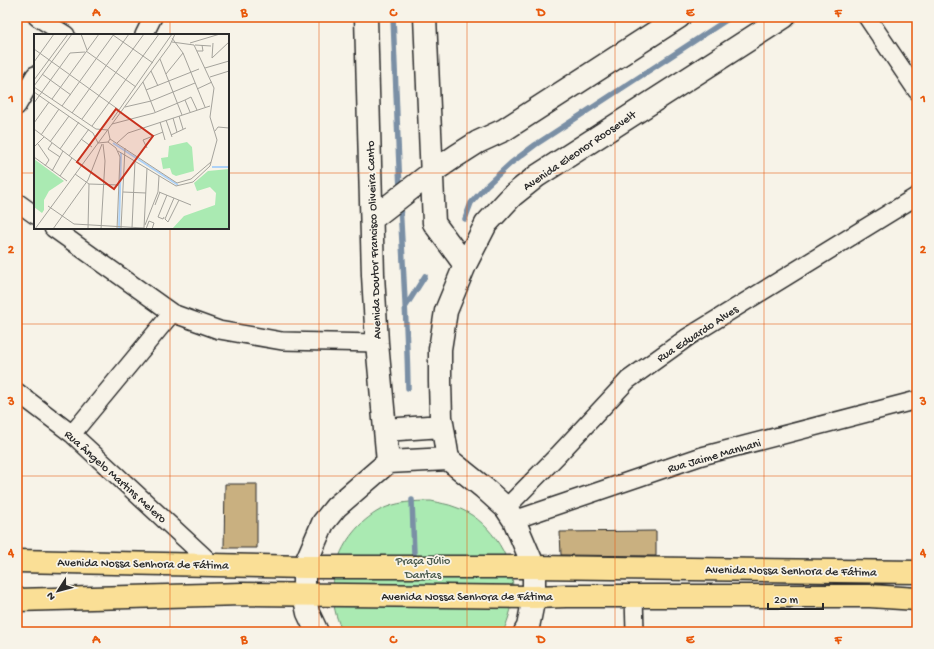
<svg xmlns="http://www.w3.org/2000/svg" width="934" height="649" font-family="'Gochi Hand',sans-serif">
<rect width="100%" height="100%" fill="#f7f3e8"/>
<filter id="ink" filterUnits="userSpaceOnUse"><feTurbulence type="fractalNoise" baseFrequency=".025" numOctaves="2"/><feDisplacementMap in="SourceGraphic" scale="8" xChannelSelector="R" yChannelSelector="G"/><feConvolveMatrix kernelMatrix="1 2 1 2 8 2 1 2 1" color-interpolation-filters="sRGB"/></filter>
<g filter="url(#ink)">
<!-- green -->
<path fill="#aaeab2" stroke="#6a8a6e" d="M431 501C439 503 448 504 455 507 487 517 512 555 513 587 514 603 509 618 503 632H343C320 588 337 534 380 510 396 502 414 501 431 501Z"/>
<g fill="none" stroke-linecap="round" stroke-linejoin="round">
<!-- stream -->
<path stroke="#7a8fa5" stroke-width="5.5" d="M393 17 400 191
M400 203C403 265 407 326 408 388
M465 219 471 203 487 185 511 163 535 145 731 17
M406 306 425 276
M412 500 414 554"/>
</g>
<!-- building -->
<path fill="#c9b080" stroke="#2b2b2b" d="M225 484H257V548H224Z
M656 531V556L561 555 560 532Z"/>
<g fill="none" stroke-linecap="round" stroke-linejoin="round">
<defs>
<path id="street" d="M37 17 66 35
M867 17 917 91
M144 35 153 17
M17 106 35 75
M17 202 35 215
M53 228 172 313 219 330 282 341 377 343
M17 392 72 434 212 564
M72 434 172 313
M506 508 558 455 628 380 688 337 917 196
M514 520 702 456 917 400
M634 596 635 632"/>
<path id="secondary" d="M366 17 373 275 377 343 388 462
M425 17 434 223 465 265
M372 219 431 173 456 156 478 142 504 130 679 17
M385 430 442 426
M448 459 441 417 440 382V349L446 311 465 265 486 224 512 196 537 176 784 17
M448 459 484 488 506 508 514 520 534 567V597L528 627 525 632
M388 462 448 459
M317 632 308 613 304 595V567L323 523 336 507 388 462"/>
<path id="primary" d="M17 561 304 567H534L917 572
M17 600 242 594 534 597 566 596H870L917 599"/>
</defs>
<!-- street casing -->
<use href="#street" stroke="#2b2b2b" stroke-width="20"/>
<!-- secondary casing -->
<use href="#secondary" stroke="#2b2b2b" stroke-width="25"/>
<!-- primary casing -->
<use href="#primary" stroke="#2b2b2b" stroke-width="25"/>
<!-- street -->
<use href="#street" stroke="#f7f3e8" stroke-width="17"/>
<!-- secondary -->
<use href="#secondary" stroke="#f7f3e8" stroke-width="22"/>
<!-- primary -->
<use href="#primary" stroke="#fadf96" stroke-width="22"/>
</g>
</g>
<!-- grid -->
<path fill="none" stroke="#e8590c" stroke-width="1" stroke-opacity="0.55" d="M170 17V35M319 17V632M467 17V632M615 17V632M764 17V632M17 173H35M228 173H917M170 228V632M17 324H917M17 476H917"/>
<g text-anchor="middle" stroke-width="3.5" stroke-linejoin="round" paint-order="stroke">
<!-- street labels -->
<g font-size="12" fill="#2b2b2b" stroke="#f7f3e8">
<text transform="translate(579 150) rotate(-34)" y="4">Avenida Eleonor Roosevelt</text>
<text transform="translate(373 240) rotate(-92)" y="4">Avenida Doutor Francisco Oliveira Canto</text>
<text transform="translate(697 333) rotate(-33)" y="4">Rua Eduardo Alves</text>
<text transform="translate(714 455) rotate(-16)" y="4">Rua Jaime Manhani</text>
<text transform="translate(116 476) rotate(42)" y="4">Rua Ângelo Martins Melero</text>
<text transform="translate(143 563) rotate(1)" y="4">Avenida Nossa Senhora de Fátima</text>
<text transform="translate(791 570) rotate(1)" y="4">Avenida Nossa Senhora de Fátima</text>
<text x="467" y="600">Avenida Nossa Senhora de Fátima</text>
</g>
<!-- park labels -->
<g font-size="12" fill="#4b5b4d" stroke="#f7f3e8">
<text x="423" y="564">Praça Júlio<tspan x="423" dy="14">Dantas</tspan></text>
</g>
</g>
<!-- overview -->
<g transform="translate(34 34)">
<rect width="195" height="195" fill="#f7f3e8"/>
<path d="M153 108 158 113 160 137 142 142 138 140 136 134 129 135 127 124 134 123 135 112ZM0 125 30 147 15 157 10 166V176L8 179 0 173ZM195 135V195H138L150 182 181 171 182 159 176 153 163 157 160 149 174 137Z" fill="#aaeab2"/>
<path fill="none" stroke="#aed2f7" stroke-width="2" d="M79 109 144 151M178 133H195M85 195 87 119"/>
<path fill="none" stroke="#a5a39c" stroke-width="1" d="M47 0 53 16M79 1 119 29M138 4 149 19 171 73M156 9 186 0M179 9 178 24 195 8M161 11 177 12M0 15 85 76M52 17 102 53M163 17H169L168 11M36 19 51 18M126 25 148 81M0 28 20 0M171 34 195 27M117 37 124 52M8 40 37 61M132 40 149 19M176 43 195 37M0 46 34 0M109 48 121 78M0 52 38 0M0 53 62 95M163 55 178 48M112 56 165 35M0 58 59 99M18 65 65 0M0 69 36 19M28 72 80 0M91 73 117 67 161 49M156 78 151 66 157 63 163 76M38 79 95 0M145 82 149 95M139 84 143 98M48 85 110 0M78 86 138 0M132 86 138 103M126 88 131 106M0 89 15 68M78 90 120 79 151 66M58 92 125 0M0 95 46 130M181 97 184 93 195 94M59 99 64 109 74 108 76 105 74 96 62 95M7 101 25 75M137 101 152 94M47 105 58 113M76 105 143 149 157 145 177 128M16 108 35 82M74 108 82 114 86 123 83 195M18 109 14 115 26 123M83 109 94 99 176 72M4 110 15 126 11 132M0 113 10 103M113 114 109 106 129 98M26 115 45 88M84 117 142 152 159 148 176 132 183 106 176 83 180 54 160 11 138 8M35 122 55 95M0 123 33 147M18 137 29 117M41 140 55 150 85 151M26 142 38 124M89 158 112 159M125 158 157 171M140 164 131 185 134 188 145 166M121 171 126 158M14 172 40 190 110 194M130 183 129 185 124 183 133 161M111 191 124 158 125 142M87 194 91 114M98 194 101 127M110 194 113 134M1 195 136 11 141 0M19 195 54 146 68 110M54 195 55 150M67 195 71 127 69 110M112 195 115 187 120 189 118 195"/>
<path fill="#c8321e" fill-opacity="0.15" stroke="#c8321e" stroke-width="2" d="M82 75 119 102 80 155 43 128Z"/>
<rect width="195" height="195" fill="none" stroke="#2b2b2b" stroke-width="2"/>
</g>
<!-- margin -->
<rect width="934" height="649" fill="none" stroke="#f7f3e8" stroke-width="44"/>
<!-- north arrow -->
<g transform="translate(58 591) rotate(234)" stroke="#f7f3e8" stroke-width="3" paint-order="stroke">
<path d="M0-3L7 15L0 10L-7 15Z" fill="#2b2b2b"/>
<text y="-6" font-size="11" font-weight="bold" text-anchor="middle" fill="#2b2b2b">N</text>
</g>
<!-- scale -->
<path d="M768 603v6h55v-6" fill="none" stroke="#2b2b2b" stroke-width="2"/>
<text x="774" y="603" font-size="12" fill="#2b2b2b" stroke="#f7f3e8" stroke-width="3" paint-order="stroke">20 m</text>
<rect x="22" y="22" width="890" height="605" fill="none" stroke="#e8590c" stroke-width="1.5"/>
<g font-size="13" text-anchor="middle" font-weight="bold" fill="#e8590c">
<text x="96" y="16">A</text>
<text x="244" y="16">B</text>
<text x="393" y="16">C</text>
<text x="541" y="16">D</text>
<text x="690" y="16">E</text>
<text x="838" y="16">F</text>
<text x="11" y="102">1</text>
<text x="923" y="102">1</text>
<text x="11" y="253">2</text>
<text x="923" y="253">2</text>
<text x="11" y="405">3</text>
<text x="923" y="405">3</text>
<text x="11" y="556">4</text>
<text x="923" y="556">4</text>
<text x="96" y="643">A</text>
<text x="244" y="643">B</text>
<text x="393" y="643">C</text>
<text x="541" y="643">D</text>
<text x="690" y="643">E</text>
<text x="838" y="643">F</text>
</g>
</svg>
